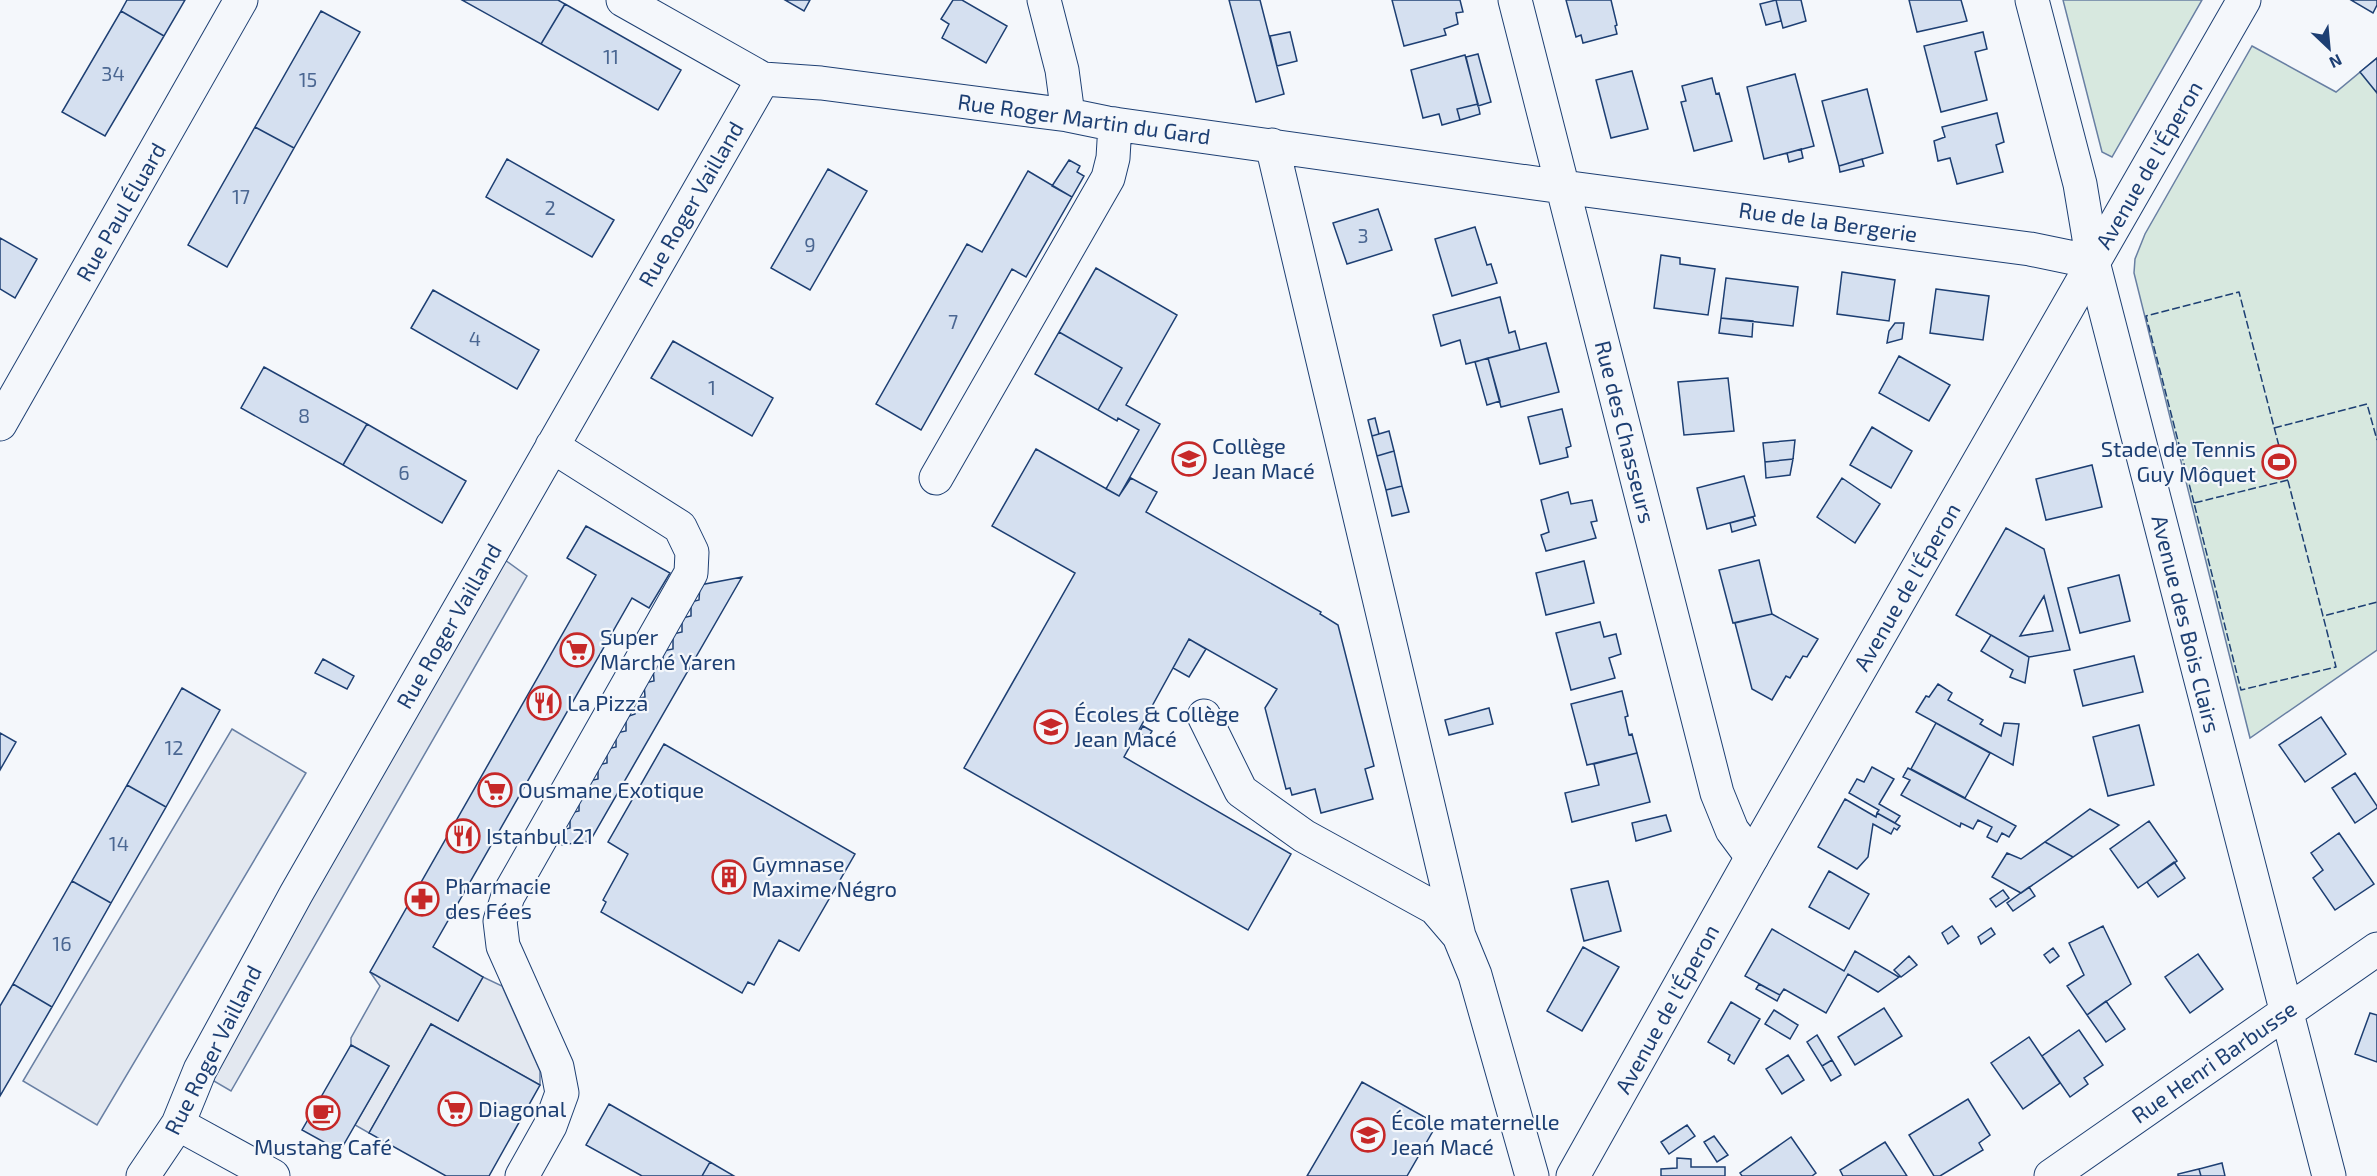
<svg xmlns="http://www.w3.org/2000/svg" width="2377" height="1176" font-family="'Exo 2',sans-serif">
<rect width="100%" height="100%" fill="#f4f7fb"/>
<!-- green -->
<path fill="#d7e8df" stroke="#687fa3" stroke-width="1.5" d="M2063 0H2202L2112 157 2102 152Z
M2252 46 2336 92 2377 58V650L2250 738 2134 273 2135 259 2145 234Z"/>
<!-- parking -->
<path fill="#e3e8f0" stroke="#687fa3" stroke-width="1.5" d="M505 560 527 576 231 1091 207 1077Z
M232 729 306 773 97 1125 23 1081Z
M370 972 458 1021 483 977 502 986 540 1071V1085L431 1024 369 1133 355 1125 389 1066 351 1045V1038L380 986Z"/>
<!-- building -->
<path fill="#d5e0f0" stroke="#1d3f73" stroke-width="1.5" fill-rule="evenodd" d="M127 0H185L164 36 121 11Z
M462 0H558L565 4 541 44Z
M785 0H810L804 11Z
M953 0H962L1007 26 986 63 942 38 949 24 941 19Z
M1229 0H1260L1284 94 1256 102Z
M1392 0H1460L1463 12 1456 13 1458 24 1444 29 1446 35 1404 46Z
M1566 0H1611L1617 25 1615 26 1617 34 1583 43 1581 35 1576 37Z
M1776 0H1801L1806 21 1783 28Z
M1776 0 1781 21 1766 25 1760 4Z
M1909 0H1961L1967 21 1917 32Z
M2351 0H2377V5L2373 13Z
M565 4 681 70 658 110 541 44Z
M121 11 164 36 105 136 62 112Z
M321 11 360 32 294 148 255 127Z
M1290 32 1297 61 1277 66 1270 36Z
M1983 32 1987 49 1975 52 1987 100 1941 112 1924 46Z
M1478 54 1491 102 1478 106 1466 57Z
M1465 55 1478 104 1457 109 1460 120 1442 125 1439 114 1423 118 1411 70Z
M2377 58V93L2360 72Z
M1632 71 1648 129 1611 138 1596 80Z
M1795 74 1814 146 1764 159 1747 87Z
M1712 78 1716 94 1719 93 1732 141 1694 151 1681 102 1686 101 1682 86Z
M1867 89 1883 153 1839 166 1822 101Z
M1478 104 1480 114 1460 120 1457 109Z
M1997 113 2004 142 1996 145 2003 172 1957 184 1950 158 1938 161 1934 141 1945 137 1942 127Z
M255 127 294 148 227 267 188 245Z
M1801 149 1803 158 1789 162 1787 153Z
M507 159 614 220 592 257 486 197Z
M1862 159 1864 166 1840 172 1839 166Z
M1069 160 1080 166 1077 172 1084 176 1072 197 1052 186Z
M828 169 867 191 810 290 771 268Z
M1028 171 1072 197 1026 277 1012 269 921 430 876 404 967 244 982 252Z
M1378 209 1392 250 1347 264 1333 223Z
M1475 227 1487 265 1491 264 1497 283 1452 296 1435 239Z
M0 238 37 259 15 298 0 289Z
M1661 255 1680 258V264L1715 269 1708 315 1654 308Z
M1096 268 1177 315 1126 405 1160 424 1119 496 1106 489 1139 430 1118 418 1117 421 1098 410 1122 368 1059 332Z
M1842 272 1895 280 1889 321 1837 314Z
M1726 278 1798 287 1793 326 1721 318Z
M1936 289 1989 296 1983 340 1930 333Z
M433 290 539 350 517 389 411 328Z
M1500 297 1509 333 1515 331 1520 350 1466 364 1460 340 1441 346 1433 315Z
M1721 318 1753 321 1752 337 1719 333Z
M1895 323H1904L1902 339 1887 343 1889 331Z
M1059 332 1122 368 1098 410 1035 374Z
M673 341 773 398 752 436 651 378Z
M1546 343 1559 392 1501 407 1488 358Z
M1899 356 1950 385 1929 421 1879 393Z
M1488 358 1500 401 1487 405 1475 362Z
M264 367 367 424 343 465 241 408Z
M1728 378 1734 431 1684 435 1678 382Z
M1562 409 1571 446 1566 448 1568 457 1540 464 1528 417Z
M1375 418 1379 434 1372 436 1368 420Z
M367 424 466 481 442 523 343 465Z
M1872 427 1912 451 1891 488 1850 465Z
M1389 431 1394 451 1377 456 1372 436Z
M1795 440 1793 459 1765 462 1763 443Z
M1036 449 1119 496 1131 478 1157 492 1146 512 1321 612 1320 614 1338 625 1374 766 1365 769 1373 799 1321 813 1315 789 1292 795 1290 788 1286 789 1265 708 1277 689 1189 639 1124 757 1291 854 1248 930 964 768 1075 573 992 526Z
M1394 451 1402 486 1386 490 1377 456Z
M1793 459 1790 475 1766 478 1765 462Z
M2092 465 2102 507 2046 520 2036 479Z
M1744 476 1755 516 1707 529 1697 488Z
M1842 478 1880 504 1855 543 1817 517Z
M1402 486 1409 512 1392 516 1386 490Z
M1568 492 1571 504 1592 500 1597 521 1591 522 1596 538 1546 551 1541 535 1549 532 1541 500Z
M1753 517 1756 525 1732 532 1730 523Z
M586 526 670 573 649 608 632 598 433 947 483 977 458 1021 370 972 596 575 567 558Z
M2006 528 2044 549 2070 650 2029 657 1956 615ZM2044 596 2053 631 2020 636Z
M1759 560 1772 614 1733 623 1719 570Z
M1584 561 1594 603 1546 615 1536 573Z
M2119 575 2130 621 2080 633 2068 588Z
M742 577 590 841 561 845 562 830 570 828V813L579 811V797L588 794 589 781 598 779V765L607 763V749L616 747V733L626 731V717L635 714V699L645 697 644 683 654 681 653 667 663 665V651L673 649V634L682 632V618L691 616V602L699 600 700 585Z
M1772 614 1818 639 1807 657 1803 656 1790 678 1786 676 1772 700 1752 689 1735 623Z
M1600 622 1604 637 1616 634 1621 654 1609 658 1615 678 1571 690 1556 633Z
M1991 635 2029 657 2025 683 2010 677 2013 670 1981 651Z
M1189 639 1206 649 1189 677 1173 668Z
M2134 656 2143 692 2083 706 2074 670Z
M323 659 354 676 347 689 315 673Z
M1938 684 1952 693 1948 700 1983 720 1980 724 2001 736 2004 723 2019 724 2013 765 1916 712 1926 696 1929 697Z
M182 688 220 710 166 807 127 785Z
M1622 691 1628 716 1625 717 1629 735 1632 734 1637 753 1587 765 1571 704Z
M1489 708 1493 724 1449 735 1445 720Z
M2321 717 2346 754 2305 782 2279 745Z
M1936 723 1990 753 1965 798 1911 769Z
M2139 725 2154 785 2108 796 2093 737Z
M1143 726 1152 731 1148 738 1139 733Z
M0 733 16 742 0 770Z
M664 744 855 854 799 951 779 940 754 985 748 982 742 993 601 912 606 902 603 900 628 854 608 842Z
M1637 753 1650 802 1572 822 1565 793 1599 785 1594 764Z
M1872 767 1894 779 1879 804 1900 816 1895 823 1877 813 1879 810 1849 793 1857 779 1864 782Z
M1908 768 2016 826 2009 837 2002 833 1997 842 1987 837 1992 827 1978 820 1973 829 1961 823 1960 827 1901 795 1910 780 1903 777Z
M2355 773 2377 806V808L2355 823 2332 788Z
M127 785 166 807 111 903 72 881Z
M1845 799 1876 817 1877 813 1900 826 1897 830 1894 828 1891 834 1873 824 1868 857 1857 869 1818 847Z
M2090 809 2119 825 2073 857 2045 842Z
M1666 815 1671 831 1636 841 1632 823Z
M2149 821 2177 861 2138 888 2110 849Z
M2339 833 2374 884 2335 910 2313 878 2323 870 2311 853Z
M2045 842 2073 857 2021 893 1992 877 2007 853 2021 859Z
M2174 862 2185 878 2158 897 2147 882Z
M1829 871 1869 894 1849 929 1809 907Z
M72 881 111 903 52 1007 13 984Z
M1608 881 1621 931 1584 941 1571 889Z
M2029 887 2035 896 2013 911 2007 903Z
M2003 890 2009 898 1996 907 1990 899Z
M1952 926 1959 936 1948 944 1942 933Z
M2103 926 2131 984 2087 1015 2067 986 2084 975 2069 943Z
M1991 928 1995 934 1981 944 1978 937Z
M1772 929 1844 971 1855 951 1899 977 1878 992 1848 974 1826 1013 1784 989 1780 995 1745 976Z
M1583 947 1619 967 1582 1031 1547 1011Z
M2053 948 2059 956 2050 963 2044 955Z
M2198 954 2223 989 2190 1013 2165 977Z
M1909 956 1917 965 1901 977 1894 970Z
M13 984 52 1007 0 1096V1006Z
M1759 984 1780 995 1777 1001 1756 989Z
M2106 1001 2125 1029 2106 1042 2087 1015Z
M1731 1002 1760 1019 1734 1064 1728 1060 1730 1055 1708 1042Z
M1884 1008 1902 1036 1855 1065 1838 1037Z
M1774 1010 1798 1025 1790 1039 1765 1024Z
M2370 1013 2377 1015V1062L2355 1054Z
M431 1024 540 1085 489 1176H446L369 1133Z
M2079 1030 2103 1065 2084 1078 2088 1084 2070 1097 2042 1056Z
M1817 1035 1832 1060 1822 1066 1807 1042Z
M2029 1037 2060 1083 2023 1109 1991 1063Z
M351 1045 389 1066 340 1151 302 1130Z
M1788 1055 1804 1080 1782 1094 1766 1069Z
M1832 1060 1841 1075 1831 1081 1822 1066Z
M1362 1082 1437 1124 1407 1176H1307Z
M1968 1099 1990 1135 1979 1143 1983 1150 1940 1176H1934L1909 1135Z
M609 1104 710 1162 702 1176H642L586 1145Z
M1687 1125 1695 1136 1669 1154 1661 1142Z
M1714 1136 1728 1155 1717 1162 1704 1142Z
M1791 1137 1816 1173 1812 1176H1742L1740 1173Z
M1885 1142 1907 1176H1843L1840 1170Z
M1677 1158 1691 1159V1167H1725V1176H1661V1169L1677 1168Z
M710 1162 734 1176H702Z
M2222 1163 2225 1176H2201L2199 1169Z
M2199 1169 2201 1176H2178V1174Z"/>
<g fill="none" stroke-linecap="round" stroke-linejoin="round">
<defs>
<path id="minor" d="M623 0 763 79 821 83 1068 115 1107 123 1563 187 2030 249 2093 262
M1044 0 1062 70 1068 115
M1515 0 1717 793 1732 830 1752 857
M2032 0 2080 184 2093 262 2329 1176
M1272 145 1459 936
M0 424 241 0
M936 478 1108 178 1113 158 1115 124
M1204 716 1241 791 1304 836 1435 908 1459 936 1475 975 1532 1176
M178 1124 273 1176
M143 1176 178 1124 200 1070 296 894 763 79
M522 1176 550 1126 562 1093 557 1067 503 946 500 921 508 896 691 573 692 552 680 527 552 446
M2051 1176 2377 949"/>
<path id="major" d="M1573 1176 1752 857 2244 0"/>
</defs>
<!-- minor casing -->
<use href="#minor" stroke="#1d3f73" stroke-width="35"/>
<!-- major casing -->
<use href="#major" stroke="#1d3f73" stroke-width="35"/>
<!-- minor -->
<use href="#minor" stroke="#f4f7fb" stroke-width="33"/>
<!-- major -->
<use href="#major" stroke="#f4f7fb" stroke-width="33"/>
<!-- fence -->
<path stroke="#1d3f73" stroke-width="1.5" stroke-dasharray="8 3" stroke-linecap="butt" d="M2274 428 2367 404 2377 440
M2288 480 2194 503 2241 690 2336 667 2323 616
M2194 503 2146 316 2239 292 2323 616 2377 602"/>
</g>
<!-- icons -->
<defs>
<symbol id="school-ring" viewBox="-11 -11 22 22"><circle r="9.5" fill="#f4f7fb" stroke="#c62828" stroke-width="1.5"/><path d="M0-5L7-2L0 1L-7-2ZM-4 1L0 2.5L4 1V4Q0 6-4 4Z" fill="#c62828"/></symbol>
<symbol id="stadium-ring" viewBox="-11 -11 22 22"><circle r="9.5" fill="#f4f7fb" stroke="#c62828" stroke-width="1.5"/><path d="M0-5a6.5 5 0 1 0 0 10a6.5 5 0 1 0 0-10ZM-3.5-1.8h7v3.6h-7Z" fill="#c62828"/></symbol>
<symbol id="supermarket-ring" viewBox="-11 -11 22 22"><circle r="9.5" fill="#f4f7fb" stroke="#c62828" stroke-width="1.5"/><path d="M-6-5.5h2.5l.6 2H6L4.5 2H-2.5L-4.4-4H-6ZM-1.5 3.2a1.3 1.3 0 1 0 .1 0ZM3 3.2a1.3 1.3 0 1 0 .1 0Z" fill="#c62828"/></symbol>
<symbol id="restaurant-ring" viewBox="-11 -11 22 22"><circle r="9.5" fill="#f4f7fb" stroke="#c62828" stroke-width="1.5"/><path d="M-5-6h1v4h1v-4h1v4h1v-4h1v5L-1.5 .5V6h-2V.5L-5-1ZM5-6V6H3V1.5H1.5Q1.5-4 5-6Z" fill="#c62828"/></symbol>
<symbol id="building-ring" viewBox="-11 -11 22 22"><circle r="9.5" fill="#f4f7fb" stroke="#c62828" stroke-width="1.5"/><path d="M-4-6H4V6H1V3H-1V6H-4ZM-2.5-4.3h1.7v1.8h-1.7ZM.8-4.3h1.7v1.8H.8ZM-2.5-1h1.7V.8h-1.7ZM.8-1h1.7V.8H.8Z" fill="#c62828"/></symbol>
<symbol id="pharmacy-ring" viewBox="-11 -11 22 22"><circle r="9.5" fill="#f4f7fb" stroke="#c62828" stroke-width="1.5"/><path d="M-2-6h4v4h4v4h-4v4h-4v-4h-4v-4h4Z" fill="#c62828"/></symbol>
<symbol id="cafe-ring" viewBox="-11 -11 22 22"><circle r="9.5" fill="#f4f7fb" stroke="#c62828" stroke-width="1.5"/><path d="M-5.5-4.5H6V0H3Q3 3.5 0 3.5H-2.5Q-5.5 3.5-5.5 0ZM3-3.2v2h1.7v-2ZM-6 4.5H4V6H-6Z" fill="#c62828"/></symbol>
</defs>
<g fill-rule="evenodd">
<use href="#school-ring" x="1170" y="440" width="38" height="38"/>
<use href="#stadium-ring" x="2260" y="443" width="38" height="38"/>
<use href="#supermarket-ring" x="558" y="631" width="38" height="38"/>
<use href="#restaurant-ring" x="525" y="684" width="38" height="38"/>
<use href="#school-ring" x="1032" y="708" width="38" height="38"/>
<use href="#supermarket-ring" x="476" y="771" width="38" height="38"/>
<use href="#restaurant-ring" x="444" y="817" width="38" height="38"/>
<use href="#building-ring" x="710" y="858" width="38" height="38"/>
<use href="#pharmacy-ring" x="403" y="880" width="38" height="38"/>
<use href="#supermarket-ring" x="436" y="1090" width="38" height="38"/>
<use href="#cafe-ring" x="304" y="1094" width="38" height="38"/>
<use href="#school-ring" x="1349" y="1116" width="38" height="38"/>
</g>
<g text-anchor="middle" stroke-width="4.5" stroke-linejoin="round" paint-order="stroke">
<!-- number labels -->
<g font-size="20" fill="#4b6792">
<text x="611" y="64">11</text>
<text x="113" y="81">34</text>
<text x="308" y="87">15</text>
<text x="241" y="204">17</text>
<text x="550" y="215">2</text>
<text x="1363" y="243">3</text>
<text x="810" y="252">9</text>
<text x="953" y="329">7</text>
<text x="475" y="346">4</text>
<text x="712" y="395">1</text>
<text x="304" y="423">8</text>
<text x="404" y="480">6</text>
<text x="174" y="755">12</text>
<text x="119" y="851">14</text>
<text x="62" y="951">16</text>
</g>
<!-- street labels -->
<g font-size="22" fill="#1d3f73" stroke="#f4f7fb">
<text transform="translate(1084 119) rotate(8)" y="8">Rue Roger Martin du Gard</text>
<text transform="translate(2149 165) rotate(-60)" y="8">Avenue de l'Éperon</text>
<text transform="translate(691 204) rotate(-60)" y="8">Rue Roger Vailland</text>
<text transform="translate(121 212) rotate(-60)" y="8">Rue Paul Éluard</text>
<text transform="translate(1828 222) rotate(8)" y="8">Rue de la Bergerie</text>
<text transform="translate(1625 432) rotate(76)" y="8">Rue des Chasseurs</text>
<text transform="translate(1907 587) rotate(-60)" y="8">Avenue de l'Éperon</text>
<text transform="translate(2186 624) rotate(76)" y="8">Avenue des Bois Clairs</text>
<text transform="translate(449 626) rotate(-60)" y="8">Rue Roger Vailland</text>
<text transform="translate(1667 1009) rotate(-61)" y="8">Avenue de l'Éperon</text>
<text transform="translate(213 1050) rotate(-63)" y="8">Rue Roger Vailland</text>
<text transform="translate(2214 1062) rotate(-35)" y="8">Rue Henri Barbusse</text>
</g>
<!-- poi labels -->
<g font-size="22" fill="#1d3f73" stroke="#f4f7fb" text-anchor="start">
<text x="1212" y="454">Collège<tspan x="1212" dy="25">Jean Macé</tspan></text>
<text x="2256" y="457" text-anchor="end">Stade de Tennis<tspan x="2256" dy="25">Guy Môquet</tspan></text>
<text x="600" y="645">Super<tspan x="600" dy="25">Marché Yaren</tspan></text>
<text x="567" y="711">La Pizza</text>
<text x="1074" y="722">Écoles &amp; Collège<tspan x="1074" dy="25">Jean Macé</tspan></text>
<text x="518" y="798">Ousmane Exotique</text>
<text x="486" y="844">Istanbul 21</text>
<text x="752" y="872">Gymnase<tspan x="752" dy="25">Maxime Négro</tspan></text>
<text x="445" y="894">Pharmacie<tspan x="445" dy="25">des Fées</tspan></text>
<text x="478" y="1117">Diagonal</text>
<text x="1391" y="1130">École maternelle<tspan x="1391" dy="25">Jean Macé</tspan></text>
<text x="323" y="1155" text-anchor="middle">Mustang Café</text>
</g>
</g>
<!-- north arrow -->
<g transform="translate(2329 48) rotate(154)" stroke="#f4f7fb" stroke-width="4.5" paint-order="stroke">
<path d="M0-4.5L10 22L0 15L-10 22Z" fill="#1d3f73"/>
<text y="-9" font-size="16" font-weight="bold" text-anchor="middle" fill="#1d3f73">N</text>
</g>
</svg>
